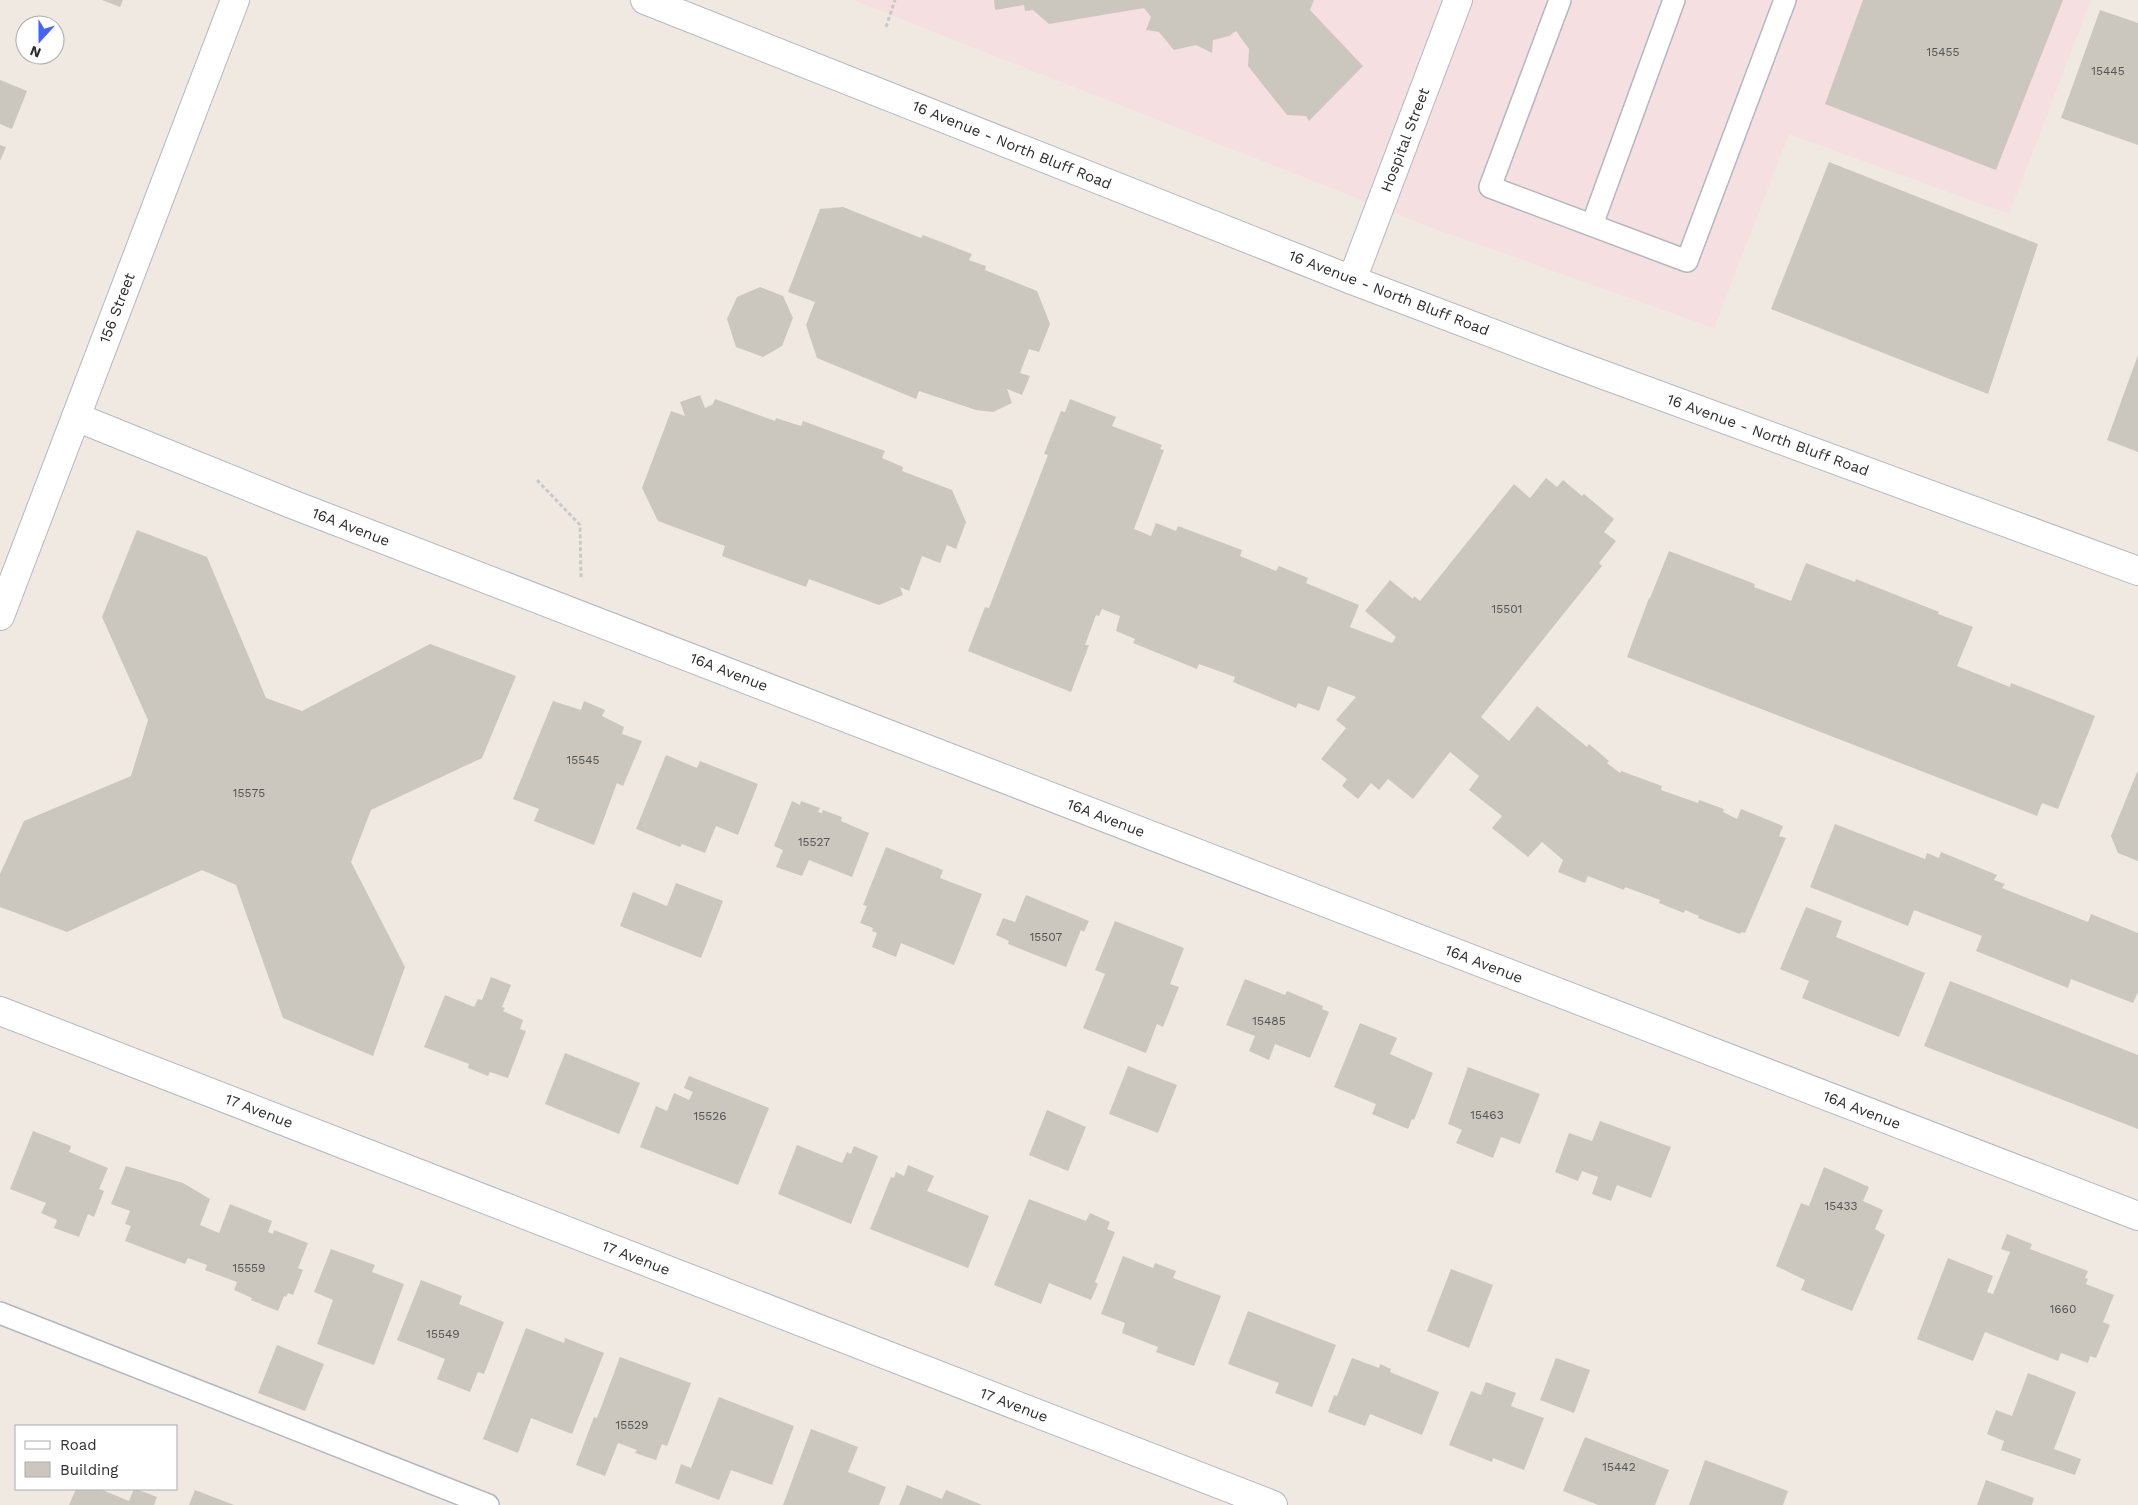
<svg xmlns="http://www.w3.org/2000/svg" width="2138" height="1505" font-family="'Work Sans',sans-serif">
<rect width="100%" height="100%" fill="#efe9e1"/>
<!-- medical -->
<path fill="#f5dfe0" d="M853 0H2091L2009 214 1789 134 1714 328 1430 227Z"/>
<!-- building -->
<path fill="#cbc7bf" d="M102 0H123L120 7Z
M994 0H1314L1310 10 1363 66 1309 121 1306 116 1287 115 1248 66 1249 49 1236 31 1229 36 1213 40 1212 53 1196 45 1174 50 1159 32 1146 30 1151 17 1144 8 1049 24 1033 10 1025 11 1024 5 995 10Z
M1863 0H2063L1996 170 1825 104Z
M2100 10 2138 23V145L2061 118Z
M0 80 27 91 12 129 0 124Z
M0 145 6 147 0 161Z
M1829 162 2038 244 1988 394 1771 309Z
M843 207 921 238 923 235 972 254 969 260 986 266 985 270 1037 291 1050 324 1039 352 1029 349 1020 373 1030 376 1022 395 1007 389 1012 403 993 412 976 410 919 391 916 399 817 358 806 325 815 302 788 292 820 209Z
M760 287 783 296 793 318 782 346 763 357 736 347 727 319 737 297Z
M2138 355V452L2107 440Z
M700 395 705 408 713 404 715 399 775 421 776 418 801 426 803 421 885 451 882 458 903 467 902 471 952 490 966 522 956 549 947 545 940 563 922 556 909 591 900 587 903 595 879 605 809 579 806 587 722 556 725 546 658 521 642 488 671 411 685 416 680 402Z
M1070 399 1116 417 1112 426 1162 445 1160 449 1164 450 1134 529 1151 536 1156 523 1176 531 1178 526 1242 550 1240 556 1276 571 1279 566 1308 578 1306 583 1359 605 1350 627 1392 643 1396 637 1365 611 1390 580 1413 599 1414 596 1420 601 1514 484 1530 498 1546 478 1557 487 1563 480 1582 496 1584 494 1614 519 1604 532 1616 541 1599 563 1602 566 1481 717 1509 741 1537 706 1587 747 1589 744 1609 761 1607 763 1620 773 1621 771 1662 786 1661 790 1698 803 1699 800 1724 809 1723 812 1737 819 1741 809 1783 826 1779 836 1786 838 1745 933 1741 932 1740 934 1698 918 1699 916 1685 910 1684 913 1659 903 1660 900 1625 887 1624 890 1588 876 1585 883 1558 872 1563 860 1542 842 1528 857 1492 828 1502 816 1469 790 1479 776 1450 752 1413 799 1388 779 1379 790 1371 783 1358 799 1342 786 1347 779 1321 759 1346 728 1336 720 1356 697 1328 686 1319 711 1298 703 1296 708 1233 682 1235 677 1199 664 1197 669 1133 643 1135 639 1116 631 1120 616 1102 609 1099 616 1096 615 1085 645H1089L1071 692 968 651 985 607 989 608 1048 455 1044 454 1061 411 1065 412Z
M137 530 207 557 266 698 302 711 430 644 516 676 482 758 371 810 351 862 405 967 373 1056 283 1018 236 885 202 870 67 932 0 907V874L24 821 131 776 148 720 102 617Z
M1669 551 1755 584 1754 587 1791 601 1806 563 1855 582 1856 579 1939 612 1938 614 1973 627 1957 666 2010 687 2011 683 2095 716 2058 809 2042 803 2037 816 1627 657 1649 598H1650Z
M553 701 581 710 584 701 605 710 602 716 624 727 622 734 642 741 623 786 617 783 594 845 534 821 539 809 513 799Z
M666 755 697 768 700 761 758 784 738 835 716 826 705 853 682 844 680 847 636 829Z
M2138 770V861L2118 853 2111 836Z
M792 801 800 805 801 801 820 808 818 812 822 813 823 810 842 817 841 821 869 833 852 877 809 860 802 876 776 867 783 850 774 846Z
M1835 824 1925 859 1927 853 1939 858 1941 852 1997 875 1994 880 2005 884 2002 888 2088 922 2091 914 2138 933V992L2133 1003 2071 979 2068 988 1976 951 1982 936 1914 910 1908 926 1810 887Z
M886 847 943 870 940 878 982 894 954 965 901 943 896 957 872 947 877 933 872 931 873 928 860 923 867 906 863 905Z
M676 883 723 901 701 958 620 926 633 892 667 906Z
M1026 895 1089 921 1084 932 1081 930 1066 967 1008 944 1009 941 996 935 1003 918 1015 922Z
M1806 907 1842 921 1836 937 1925 973 1899 1037 1802 998 1809 981 1780 969Z
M1115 921 1184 948 1170 984 1179 987 1163 1027 1157 1024 1146 1053 1083 1028 1105 974 1095 970Z
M491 977 511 985 502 1007 505 1008 503 1011 523 1020 520 1029 526 1031 508 1078 490 1072 488 1076 468 1068 469 1064 424 1047 445 995 474 1007 478 999 482 1000Z
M1245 979 1285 995 1287 991 1323 1006 1322 1009 1329 1012 1310 1058 1275 1044 1269 1060 1249 1051 1255 1036 1226 1025Z
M1950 981 2138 1055V1129L1924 1046Z
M1360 1023 1397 1038 1390 1054 1433 1073 1414 1120 1412 1119 1408 1129 1372 1114 1376 1104 1334 1087Z
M565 1053 640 1083 619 1134 545 1104Z
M1128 1066 1177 1085 1158 1133 1109 1114Z
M1468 1067 1540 1094 1520 1144 1501 1137 1493 1158 1456 1143 1462 1130 1448 1124Z
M689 1076 769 1108 738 1185 640 1147 656 1106 667 1111 674 1093 689 1100 693 1092 684 1088Z
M1047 1110 1086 1127 1068 1171 1029 1155Z
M1600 1121 1671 1147 1651 1198 1617 1185 1611 1201 1592 1194 1598 1177 1582 1171 1578 1181 1555 1172 1569 1133 1592 1141Z
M33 1131 71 1146 69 1152 108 1168 99 1189 104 1191 94 1217 88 1214 79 1237 54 1228 57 1220 41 1213 46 1203 10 1189Z
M797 1145 842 1163 847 1152 851 1154 854 1146 878 1156 851 1224 778 1194Z
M908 1165 934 1176 927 1191 989 1216 968 1268 870 1229 891 1177 894 1178 896 1172 904 1176Z
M126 1166 183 1183 210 1199 200 1225 219 1233 230 1204 272 1221 268 1232 273 1234 274 1230 308 1243 298 1268 303 1270 293 1295 288 1293 286 1297 284 1296 278 1311 251 1300 252 1298 234 1290 237 1282 205 1270 207 1265 188 1258 185 1264 125 1241 131 1226 125 1224 130 1211 111 1204Z
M1824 1167 1869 1187 1863 1201 1883 1210 1875 1229 1885 1235 1852 1311 1801 1290 1805 1280 1776 1266 1801 1203 1809 1206Z
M1029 1199 1086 1221 1090 1213 1110 1222 1107 1229 1115 1232 1095 1282 1098 1284 1091 1300 1049 1283 1041 1304 994 1285Z
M2007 1234 2032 1244 2030 1249 2088 1271 2085 1278 2088 1279 2086 1284 2114 1295 2103 1322 2110 1325 2096 1358 2090 1356 2088 1363 2061 1353 2058 1361 1985 1332 1973 1361 1917 1339 1948 1258 1993 1276 1987 1292 1993 1294 2010 1252 2001 1249Z
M331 1249 375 1265 372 1272 404 1284 374 1365 317 1344 333 1300 314 1292Z
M1123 1256 1153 1268 1155 1263 1176 1271 1173 1278 1221 1296 1194 1366 1156 1352 1158 1347 1122 1333 1125 1323 1101 1314Z
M1451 1269 1493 1285 1469 1348 1427 1331Z
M421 1280 462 1296 459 1304 504 1322 484 1374 478 1372 470 1392 437 1379 445 1359 397 1340Z
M1248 1311 1336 1345 1312 1407 1275 1393 1279 1383 1228 1364Z
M526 1328 564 1343 565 1338 604 1353 572 1434 531 1418 518 1453 483 1439Z
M277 1345 324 1364 305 1411 258 1393Z
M620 1357 691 1383 667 1446 662 1444 656 1460 635 1453 637 1450 618 1443 605 1476 576 1465 594 1417 597 1418Z
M1352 1358 1379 1368 1380 1364 1391 1369 1390 1372 1439 1392 1422 1435 1370 1414 1365 1426 1328 1412 1334 1395 1337 1396Z
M1556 1358 1590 1370 1574 1413 1540 1400Z
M2028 1373 2076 1392 2054 1449 2081 1459 2075 1475 2001 1450 2004 1441 1987 1434 1996 1410 2012 1416Z
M1486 1382 1516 1393 1511 1406 1544 1418 1524 1470 1493 1458 1492 1462 1449 1445 1471 1391 1481 1395Z
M719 1397 794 1426 772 1485 731 1470 719 1500 675 1483 681 1464 691 1468Z
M811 1429 858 1447 848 1472 886 1487 879 1505H783Z
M1585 1437 1669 1470 1655 1505H1598L1563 1491Z
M1705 1460 1788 1491 1783 1505H1689Z
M1986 1480 2034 1498 2032 1505H1977Z
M907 1485 942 1499 946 1490 982 1505H899Z
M76 1489H100L129 1501 134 1489H136L157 1497 154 1505H69Z
M195 1490 234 1505H189Z"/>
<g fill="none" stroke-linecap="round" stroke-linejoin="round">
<defs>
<path id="service" d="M1560 0 1490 187 1687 261 1785 0
M1592 225 1674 0
M0 1313 488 1505"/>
<path id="minor" d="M1352 280 1458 0
M76 417 289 503 2138 1216"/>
<path id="tertiary" d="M0 616 235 0
M0 1011 1273 1505"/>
<path id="secondary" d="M645 0 1352 280 1563 360 2138 571"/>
</defs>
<!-- service casing -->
<use href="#service" stroke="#b4b7c1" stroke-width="24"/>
<!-- minor casing -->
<use href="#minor" stroke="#b4b7c1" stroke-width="30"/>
<!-- tertiary casing -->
<use href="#tertiary" stroke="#b4b7c1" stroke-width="30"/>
<!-- secondary casing -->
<use href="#secondary" stroke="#b4b7c1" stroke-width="30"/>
<!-- path -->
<path stroke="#c9c9c9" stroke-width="3" stroke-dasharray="4 2.5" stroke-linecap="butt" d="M886 27 895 0
M537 480 580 525 581 579"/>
<!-- service -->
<use href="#service" stroke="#fff" stroke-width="21"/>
<!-- minor -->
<use href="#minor" stroke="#fff" stroke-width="28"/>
<!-- tertiary -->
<use href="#tertiary" stroke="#fff" stroke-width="28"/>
<!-- secondary -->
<use href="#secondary" stroke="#fff" stroke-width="28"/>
</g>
<g text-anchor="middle" stroke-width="4" stroke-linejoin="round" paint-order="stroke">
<!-- number labels -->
<g font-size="12" fill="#555452">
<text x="1943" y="56">15455</text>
<text x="2108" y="75">15445</text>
<text x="1507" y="613">15501</text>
<text x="583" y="764">15545</text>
<text x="249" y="797">15575</text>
<text x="814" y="846">15527</text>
<text x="1046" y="941">15507</text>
<text x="1269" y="1025">15485</text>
<text x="1487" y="1119">15463</text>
<text x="710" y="1120">15526</text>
<text x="1841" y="1210">15433</text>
<text x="249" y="1272">15559</text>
<text x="2063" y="1313">1660</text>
<text x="443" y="1338">15549</text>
<text x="632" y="1429">15529</text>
<text x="1619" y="1471">15442</text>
</g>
<!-- street labels -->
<g font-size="15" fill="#2e2e2e" stroke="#fff">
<text transform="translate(1405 140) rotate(-69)" y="5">Hospital Street</text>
<text transform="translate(1012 145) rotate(22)" y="5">16 Avenue - North Bluff Road</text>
<text transform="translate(1389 293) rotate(21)" y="5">16 Avenue - North Bluff Road</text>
<text transform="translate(117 308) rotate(-69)" y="5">156 Street</text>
<text transform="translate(1768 435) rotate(20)" y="5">16 Avenue - North Bluff Road</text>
<text transform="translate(351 527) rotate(21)" y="5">16A Avenue</text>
<text transform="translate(729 672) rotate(21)" y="5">16A Avenue</text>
<text transform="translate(1106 818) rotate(21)" y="5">16A Avenue</text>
<text transform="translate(1484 964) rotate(21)" y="5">16A Avenue</text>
<text transform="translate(1862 1110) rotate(21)" y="5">16A Avenue</text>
<text transform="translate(259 1111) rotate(21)" y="5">17 Avenue</text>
<text transform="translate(636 1258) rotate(21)" y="5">17 Avenue</text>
<text transform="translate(1014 1405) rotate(21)" y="5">17 Avenue</text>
</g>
</g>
<!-- legend -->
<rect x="15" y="1425" width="162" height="65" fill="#ffffff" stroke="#ababab"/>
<rect x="25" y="1441" width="25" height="8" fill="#ffffff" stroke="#ababab"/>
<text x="60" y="1450" font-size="15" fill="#2e2e2e">Road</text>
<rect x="25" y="1462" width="25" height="15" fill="#cbc7bf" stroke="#ababab"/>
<text x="60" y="1475" font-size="15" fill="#2e2e2e">Building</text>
<!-- north arrow -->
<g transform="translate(40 40) rotate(201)"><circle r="24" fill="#ffffff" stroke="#ababab"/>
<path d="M0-4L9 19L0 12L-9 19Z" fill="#4264fb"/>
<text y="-8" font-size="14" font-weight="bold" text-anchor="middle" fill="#2e2e2e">N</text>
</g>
</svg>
